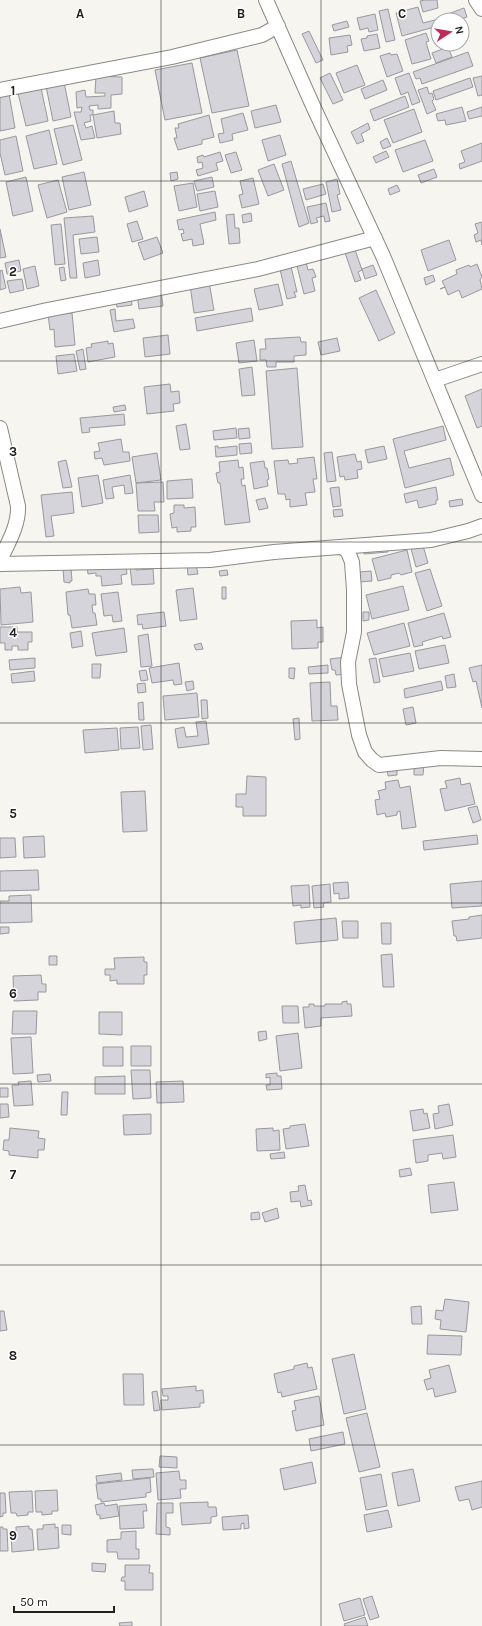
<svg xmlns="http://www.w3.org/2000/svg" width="482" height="1626" font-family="Karla,sans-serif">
<rect width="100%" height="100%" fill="#f6f5ef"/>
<!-- building -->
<path fill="#d5d4da" stroke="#99989d" d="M425 0H437L438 8 423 12 420 1Z
M418 7 423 23 439 19 438 26 402 36 396 13Z
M464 8 467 17 458 20H441L440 17Z
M388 9 395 40 386 42 379 11Z
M375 14 378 30 369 32 368 28 360 30 357 18Z
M347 21 349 27 334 31 332 25Z
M309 31 323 60 316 63 302 34Z
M426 33 429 41 426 42 431 59 412 64 405 40Z
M377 34 380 48 364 51 361 39 367 38V36Z
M350 35 352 45 347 46 348 52 331 55 329 38Z
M448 47 452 57 436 63 432 53Z
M237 50 249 106 212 113 200 58Z
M468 52 473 66 422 84 420 78 416 79 413 72Z
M390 53 391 55 397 54 403 71 387 77 380 56Z
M192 63 202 113 165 120 155 70Z
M357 65 365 85 344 93 336 73Z
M330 73 343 100 333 104 320 78Z
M409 73 420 102 412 105 408 92 401 95 395 78Z
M96 76 122 77V94L111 95V108L98 109V105L89 106 90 110H93V115H90L91 121 84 123 86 128 92 126 95 138 81 140 74 112H81L82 107 77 108 76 92 85 90 86 97 105 96V93H95Z
M482 76V95L478 96 473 78Z
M470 78 473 87 436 100 433 91Z
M383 80 387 90 365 99 361 89Z
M64 82 71 117 53 121 46 86Z
M427 87 429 94 432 93 434 99 432 101 436 110 427 114 418 90Z
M41 88 48 121 26 126 18 93Z
M9 94 15 128 0 131V96Z
M405 96 409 107 374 121 370 110Z
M276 105 281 122 255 128 251 111Z
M462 107 466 121 446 125 445 120 438 121 436 114Z
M482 107V116L469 119 467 112Z
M414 109 422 132 393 143 384 120Z
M114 111 115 123H120L121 134 97 138 93 115Z
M243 113 248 130 232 134 233 140 220 143 218 134 224 133 221 119Z
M209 115 214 137 202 140V144L178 150 174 138H177L175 128H179L178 124Z
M368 123 370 129 361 134 364 141 357 144 351 132Z
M73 125 82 160 63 165 54 129Z
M49 130 57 164 34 169 26 136Z
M280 135 286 155 268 161 262 140Z
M16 136 23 171 5 175 0 153V140Z
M387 138 391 146 383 149 380 142Z
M425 140 433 161 403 172 395 150Z
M482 143V161L460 169 459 164 465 162 461 151Z
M386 151 389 157 376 163 373 157Z
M220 152 223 161 216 163 218 170 198 176 196 170 203 168 202 162 198 163 197 157 203 155 204 157Z
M236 152 242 170 231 173 225 155Z
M291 161 309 223 299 227 282 164Z
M274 164 284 190 268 196 258 170Z
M434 169 437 177 421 183 418 175Z
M84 172 91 205 69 210 62 177Z
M177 172 178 179 171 181 170 173Z
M26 177 33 211 13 216 6 182Z
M212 177 214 187 197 191 194 181Z
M253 178 259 204 242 208 239 195 243 194 240 181Z
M337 179 340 194 337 195 341 210 332 212 326 182Z
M58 180 67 212 47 218 38 185Z
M193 183 197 207 179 211 174 186Z
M323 184 326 194 306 200 303 189Z
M397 185 400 191 390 195 388 189Z
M144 191 148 206 129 212 125 197Z
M215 191 218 207 200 211 197 194Z
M326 203 330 221 325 222 324 216 316 218 318 222 311 224 307 207Z
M215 212 216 220 200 224 204 244 193 246 192 239 183 241 181 234 184 233 183 229 179 230 177 220Z
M251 213 252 221 243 223 242 215Z
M234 214 235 228H239L240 243 229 244 226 215Z
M93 216 95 232 73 235 77 278H70L64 218Z
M137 221 143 239 132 242 127 224Z
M482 222V245L481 240 476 242 474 235 478 233 475 224Z
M61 224 65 264 55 265 51 225Z
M0 229 6 257 0 258Z
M97 237 99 252 81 254 79 239Z
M157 237 163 253 144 260 138 243Z
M449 240 456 260 428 271 421 250Z
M352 241 362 270 358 272 361 280 355 282 342 244Z
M304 255 308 270 313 269 316 277 312 278 315 291 304 294 295 258Z
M289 258 297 292H294L296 297 287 299 278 261Z
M19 260 21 271 7 274 5 263Z
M98 260 100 275 85 278 83 263Z
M477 264 482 277 480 280 482 289 462 298 459 290 448 295 445 287 440 289 445 287 442 281 457 274 456 270 469 265 470 267Z
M373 265 377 275 365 279 362 269Z
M35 266 39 286 27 289 23 269Z
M64 267 66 280 61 281 59 268Z
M2 270 6 288 0 290V271Z
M433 275 435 281 426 285 424 278Z
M22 279 24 290 10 293 7 281Z
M209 282 214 310 194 313 190 285Z
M278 284 283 305 259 310 254 289Z
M376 290 395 333 379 341 359 298Z
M161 291 163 306 139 309 137 294Z
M131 296 132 305 117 307 115 298Z
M251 308 253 321 197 331 195 318Z
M115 309 116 321 133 319 135 328 114 332 110 310Z
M72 313 75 345 55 347 54 329 50 330 48 314Z
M168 335 170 354 145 357 143 338Z
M300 337 301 342H306V355L294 356V362H276V367H267L266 360H260V349H266L265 339Z
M337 338 340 351 321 355 318 342Z
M254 340 257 361 239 363 236 343Z
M108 341V344L113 343 115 357 88 362 86 348 92 347 91 344Z
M83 349 86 369 80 370 76 351Z
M74 354 77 371 58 374 56 356Z
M252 367 255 395 242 396 239 369Z
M297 368 303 447 272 449 266 371Z
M170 384 171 392 179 391 180 403 173 404 174 411 147 414 144 387Z
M482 389V426L477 428 465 396Z
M125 405 126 410 114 412 113 407Z
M124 414 125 425 89 428 90 432 82 433 80 418Z
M186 424 190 449 180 450 176 426Z
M443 426 446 440 404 451 409 468 450 458 454 475 405 488 393 439Z
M236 428 237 438 214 440 213 431Z
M249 428 250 438 239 439 238 429Z
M121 439 123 452H129L130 461 104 465 102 458 95 459 94 452 100 451 98 443Z
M251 443 252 453 240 454 239 444Z
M215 446H218V448L237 446V455L216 457Z
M384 446 387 459 368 463 365 450Z
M332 452 336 481 327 482 324 453Z
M157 453 161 480 136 483 132 457Z
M355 454 357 462 361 461 362 469 357 470 358 478 345 480 344 476 340 477 337 457Z
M314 457 317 479H313L315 492 305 493 307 505 290 507V499L286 500 285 494H278L274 461 288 460 289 464 298 463 297 459Z
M66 460 72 487 63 488 58 462Z
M238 460 239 468 243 467 244 479H241L242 486 245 485 250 522 225 525 220 483H218L216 473 220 472 219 462Z
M264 461 265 468H267L269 479 267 480 268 486 254 489 250 463Z
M98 475 103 503 82 507 78 478Z
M130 475 133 493 125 494 124 485 112 487 114 498 106 499 103 480Z
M192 479 193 498 167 499V481Z
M163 482 164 502H154L155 511H138L136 483Z
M339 487 341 506 333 507 330 488Z
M436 487 438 500H436V504L419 508 417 500 406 503 404 494Z
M72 492 74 513 51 516 54 536 46 537 41 495Z
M265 498 268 508 259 510 256 500Z
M462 499 463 505 450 507 449 501Z
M174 505H184V508L195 507 196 527H191V531L177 532V527L172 528 170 514 174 513Z
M342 509 343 516 334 517 333 510Z
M138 515H158L159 532 139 533Z
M422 542 428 563 416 567 410 545Z
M363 543 388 548V552L364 554Z
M407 550 412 572 401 575 399 573 391 575V578L378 581 372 559Z
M126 564 127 574 121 575 122 584 102 586 101 576H96V573L88 574 87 567Z
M196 564 198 574 188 575 187 565Z
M136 566V570L153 569 154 584 132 585 130 567Z
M63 568H71L72 581H70V583L64 582Z
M430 569 442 606 427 611 415 573Z
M227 570 228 575 220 576 219 571Z
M371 571 372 581 360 582 359 572Z
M403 586 409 610 372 619 366 595Z
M20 587 21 593 31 592 33 622 1 625 0 589Z
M222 587H226V599H222Z
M193 588 197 619 180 621 176 590Z
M88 589 89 594H95L96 605H92L93 613H95L97 625 72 628 70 615H68L66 592Z
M118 592 122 621 113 622 112 615 104 616 101 594Z
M164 612 166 626 143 629 142 624 138 625 137 615Z
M363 612H369V620L363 621Z
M444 613 451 637 443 639 442 636 422 642 423 645 414 647 408 623Z
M317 620V628L323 627V642H318V648L292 649 291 621Z
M404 623 410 646 374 655 367 633Z
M0 627H17V632H32V642H28V650H18V646H12V650H5V643H0Z
M124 628 127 652 96 656 92 633Z
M81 631 83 646 72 648 70 633Z
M148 634 152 666 141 667 138 636Z
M201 643 203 649 196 650 194 645Z
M445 645 449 663 419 669 415 651Z
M410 653 414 671 383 677 379 659Z
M346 657 348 674 336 675 335 670H332L330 659Z
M35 658V668L10 670 9 660Z
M376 658 380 682 374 683 369 659Z
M179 663 182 684 174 685 173 680 152 683 149 668Z
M92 664H101L100 678H92Z
M328 665V673L309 674 308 667Z
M482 665V708L476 681 473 682 469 668Z
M289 668H295L294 679 289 678Z
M146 670 148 680 141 681 139 671Z
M34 671 35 681 12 683 11 674Z
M454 674 456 687 447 688 445 676Z
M193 681 194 689 187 691 185 682Z
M441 681 443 690 405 698 404 689Z
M330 682 331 706H337L338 720 312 721 310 683Z
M145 683 146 692 138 693 137 684Z
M197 693 199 717 165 720 163 696Z
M201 700H207L208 718 202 719Z
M143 702 144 720H139L138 703Z
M413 707 416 723 406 725 403 709Z
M299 718 300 739 295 740 293 719Z
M206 721 209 744 178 748 175 729 184 727 186 737 198 736 196 722Z
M151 725 153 749 143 750 141 726Z
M138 727 140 748 121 749 120 728Z
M117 728 119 750 85 753 83 730Z
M414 764H424L423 775H414Z
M397 767V775L388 776 387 768Z
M247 776 266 777V816H243V807H236V794H246Z
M460 778 461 785 470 783 475 804 445 811 440 789 447 788 445 781Z
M398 780 400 788 410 786 416 827 402 829 400 811 397 812V815L386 817 385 813 377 815 375 800 380 799 378 791 386 789 385 782Z
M145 791 147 831 123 832 121 792Z
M477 806 481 820 473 823 468 808Z
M477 835 478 844 424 850 423 841Z
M44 836 45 857 24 858 23 837Z
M0 838H15L16 857 0 858Z
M38 870 39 890 0 891V871Z
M482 881V906L452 908 450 884Z
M348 882 349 898 339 899V893L334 894 333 883Z
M330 884 331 902 323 903 324 907 314 908 312 886Z
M309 885 310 907 301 908V905L293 906 291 886Z
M31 895 32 922 0 923V901H9V896Z
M482 915V938L457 941 456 936H454L452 921 469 919V917Z
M336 918 338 940 296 944 294 922Z
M342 921H358V938H343Z
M381 923H391V944H382Z
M0 927H9V933L0 934Z
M392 954 394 987H383L381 955Z
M49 956H57V965H49Z
M144 957V962H147V975H144V984H117V980L110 981V975H105V969H115L114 958Z
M41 975 42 984H46V992H38V1000L14 1001 13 976Z
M347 1001V1004H351L352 1016 321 1018V1026L305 1028 303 1007H309V1004H314V1006H325V1004H342V1002Z
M282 1006H298L299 1023H283Z
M13 1011H37L36 1034H12Z
M99 1012H122V1035L99 1034Z
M266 1031 267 1039 259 1041 258 1032Z
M298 1033 302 1068 280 1071 276 1036Z
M31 1037 33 1073 13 1074 11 1038Z
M131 1046H151V1066H131Z
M103 1047H123V1066H103Z
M131 1070H150L151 1098 133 1099Z
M277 1073V1076H281L282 1089 267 1090 266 1085H270V1077L266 1078V1074Z
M50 1074 51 1081 38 1082 37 1075Z
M125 1076V1094H95V1077Z
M31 1081 33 1105 14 1106 12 1085H19L18 1082Z
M183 1081 184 1102 157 1103 156 1082Z
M0 1088H8V1097H0Z
M62 1092H68L67 1115H61Z
M0 1104H8L9 1117 0 1118Z
M449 1104 453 1125 435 1129 433 1114 439 1113 438 1106Z
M423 1109 424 1114 427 1113 430 1128 413 1131 410 1111Z
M151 1114V1134L124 1135 123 1115Z
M305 1124 309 1146 286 1149 283 1129 290 1128V1126Z
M10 1128 39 1131 38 1138 45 1139 44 1150H38V1158L9 1155V1151L3 1150 4 1140H9Z
M273 1128V1131L279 1130 280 1150 257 1151 256 1129Z
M453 1135 456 1157 443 1159 442 1153 428 1155V1161L416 1163 413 1140Z
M284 1152 285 1158 271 1159 270 1154Z
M410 1168 412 1175 400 1177 399 1170Z
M454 1182 458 1210 431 1213 428 1185Z
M305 1185 308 1201 311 1200 312 1205 301 1207 300 1201 291 1202 290 1192 299 1191 298 1186Z
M277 1208 279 1218 265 1222 262 1213Z
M259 1212 260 1219 251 1220V1213Z
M445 1299 469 1302 466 1332 440 1329 441 1320 435 1319 436 1310 443 1311Z
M421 1306 422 1324H412L411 1307Z
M0 1311H4L7 1330 0 1331Z
M428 1335 462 1336 461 1355 427 1354Z
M354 1354 366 1409 344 1414 332 1359Z
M307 1363 308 1368 312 1367 317 1389 282 1397 281 1392 278 1393 274 1374 294 1369V1366Z
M449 1365 456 1392 435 1397 433 1388 427 1390 424 1380 431 1378 429 1370Z
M123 1374H143L144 1405H124Z
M196 1386V1391L203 1390 204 1403H200V1407L162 1410 161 1400H168V1396H163L162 1389Z
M157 1391 160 1410 154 1411 152 1392Z
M319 1396 324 1425 296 1431 292 1411 296 1410 294 1401Z
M367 1413 380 1467 359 1472 346 1418Z
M343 1432 345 1444 311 1451 309 1439Z
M160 1456 177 1457V1468L159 1467Z
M312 1462 316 1483 284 1490 280 1469Z
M153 1469 154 1477 133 1479 132 1470Z
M413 1469 420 1501 398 1506 392 1473Z
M179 1471 180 1480H186V1489H180L181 1498 158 1500 156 1473Z
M121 1473 122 1480 97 1483 96 1476Z
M381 1474 387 1506 366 1510 360 1478Z
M150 1478 151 1492 146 1493V1497L101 1502V1499H98L96 1484Z
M482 1481V1507L472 1510 469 1499 459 1501 455 1487Z
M57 1490 58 1511H52V1514L42 1515V1512H36L35 1491Z
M32 1491 33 1512H28V1515L17 1516 16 1513H11L9 1492Z
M0 1493H5L6 1513H3V1516L0 1517Z
M208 1502V1507H216L217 1516 211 1517V1523L182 1525 180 1503Z
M104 1503 105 1506 117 1504 119 1516 100 1519V1515H97L95 1505Z
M157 1503H173V1513H166V1527L170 1528V1535L156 1534Z
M146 1504 147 1511H143L144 1528 120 1529 119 1506Z
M388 1510 392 1527 367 1532 364 1515Z
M248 1515 249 1528 244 1529V1523L241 1524V1529L223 1530 222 1517Z
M55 1524V1528L58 1527 59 1548 38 1550 37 1529H43V1525Z
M62 1525H71V1535L62 1534Z
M29 1526V1529H32L34 1550 12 1552 11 1531H16V1527Z
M0 1527H3V1529H7L8 1551H0Z
M136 1531V1549H139V1559H118L117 1552H107V1540L121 1539V1532Z
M92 1563 106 1564 105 1572 92 1571Z
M125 1565H150L149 1573H153V1590H125V1581H121L122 1577H125Z
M372 1596 379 1617 370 1620 363 1599Z
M360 1598 365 1615 344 1621 339 1604Z
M365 1617 368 1626H345L344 1624Z
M132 1622V1626H120L119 1623Z"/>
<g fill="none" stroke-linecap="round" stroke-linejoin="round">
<defs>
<path id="minor" d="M266 0 313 106 383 256 482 495
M476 0 482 9
M0 90 172 57 262 35 278 26
M0 321 47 310 258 269 375 238
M435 380 482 364
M0 428 18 506C19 525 8 543 0 560
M343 547 348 552 352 562 354 590V632L348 662 349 684 359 735 365 752 372 760 379 765 441 758 482 759
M0 564 210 560 274 552 431 540 468 531 482 526"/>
</defs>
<!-- minor casing -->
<use href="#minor" stroke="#8a8984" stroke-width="16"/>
<!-- minor -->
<use href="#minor" stroke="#fff" stroke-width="14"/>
</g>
<!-- grid -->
<path fill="none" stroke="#21211f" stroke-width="1" stroke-opacity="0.55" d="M161 0V1626M321 0V1626M0 181H482M0 361H482M0 542H482M0 723H482M0 903H482M0 1084H482M0 1265H482M0 1445H482"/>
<g font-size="13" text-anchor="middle" font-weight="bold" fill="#21211f" stroke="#fff" stroke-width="3" stroke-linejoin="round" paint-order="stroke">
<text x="80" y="18">A</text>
<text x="241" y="18">B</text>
<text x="402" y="18">C</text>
<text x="13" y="95">1</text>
<text x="13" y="276">2</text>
<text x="13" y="456">3</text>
<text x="13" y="637">4</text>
<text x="13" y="818">5</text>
<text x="13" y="998">6</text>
<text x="13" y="1179">7</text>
<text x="13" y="1360">8</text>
<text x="13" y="1540">9</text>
</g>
<!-- north arrow -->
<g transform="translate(450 32) rotate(78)"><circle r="19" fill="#ffffff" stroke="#a6a6a5"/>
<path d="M0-3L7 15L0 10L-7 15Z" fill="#ba2c5c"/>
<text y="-6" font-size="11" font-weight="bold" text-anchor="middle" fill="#21211f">N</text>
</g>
<!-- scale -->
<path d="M14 1606v6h100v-6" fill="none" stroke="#21211f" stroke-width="2"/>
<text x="20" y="1606" font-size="12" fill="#21211f" stroke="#ffffff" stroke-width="3" paint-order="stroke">50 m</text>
</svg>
